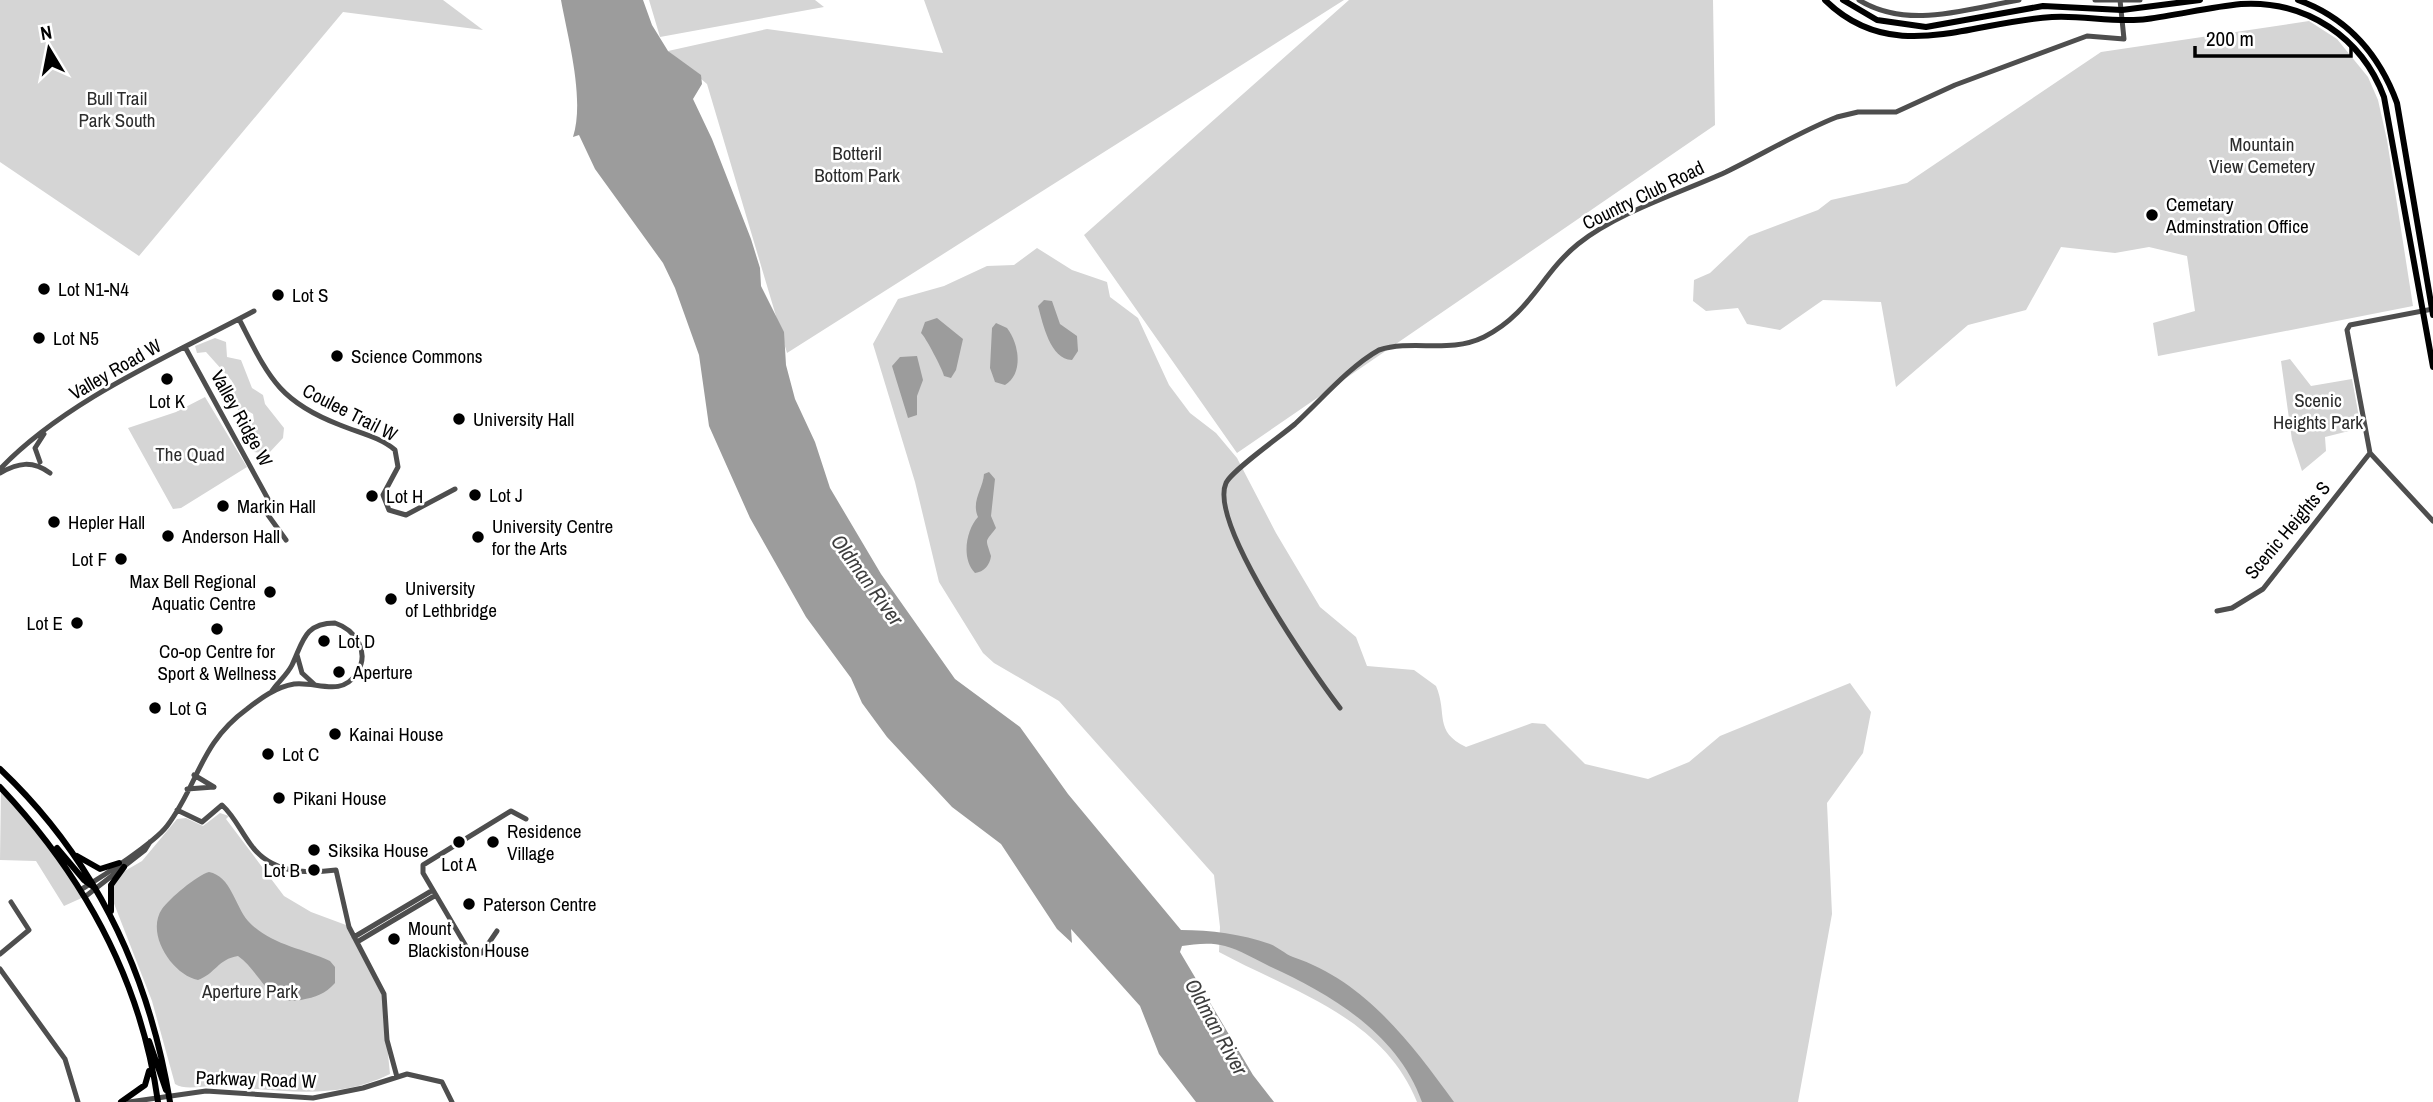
<svg xmlns="http://www.w3.org/2000/svg" width="2433" height="1102" font-family="'Archivo Narrow',sans-serif">
<rect width="100%" height="100%" fill="#fff"/>
<!-- green -->
<path fill="#d5d5d5" d="M0 0H443L483 30 343 12 139 256 0 162Z
M649 0H815L824 7 660 37Z
M924 0H1344L787 353 707 84 668 51 767 29 943 53Z
M1349 0H1713L1715 125 1237 453 1084 235Z
M2309 21 2337 39 2368 77 2378 100 2387 140 2413 306 2158 356 2153 323 2195 311 2187 256 2149 247 2115 253 2061 247 2026 310 1968 325 1896 387 1881 302 1823 300 1780 330 1747 324 1738 308 1706 311 1693 301 1694 280 1710 273 1749 236 1818 210 1831 200 1907 183 2101 52Z
M1037 248 1072 270 1107 282 1110 297 1138 318 1169 385 1190 413 1216 433 1237 458 1276 533 1320 607 1356 637 1367 666 1414 670 1436 686C1448 714 1433 731 1466 747L1532 723 1545 724 1585 764 1648 779 1689 762 1720 736 1850 683 1871 712 1863 753 1827 803 1832 914 1798 1102H1417C1383 1017 1293 992 1219 952L1220 927 1214 875 1059 701 994 663 983 653 939 582 915 482 873 344 898 299 944 286 987 266 1014 265Z
M215 338 226 342 227 357 241 360 252 388 263 395 265 404 284 428 283 438 268 454 254 452 248 429 254 421 253 414 248 411 243 418 239 415 232 381 206 352 197 353 195 346Z
M2290 359 2311 386 2352 379 2361 428 2325 437 2326 451 2302 471 2292 440 2281 361Z
M205 397 247 467 181 508 173 509 128 428 176 412Z
M1 788 86 896 64 906 36 861 0 860Z
M220 813 229 816 226 819 284 896 311 912 346 925 382 994 390 1074C335 1102 276 1089 217 1086 204 1085 186 1091 175 1084L152 1001 113 901V886L123 872 142 861 177 819 186 818 203 826Z"/>
<!-- water -->
<path fill="#9c9c9c" d="M561 0H643L652 25 668 51 701 75 702 84 693 99 712 139 751 239 760 268 761 286 784 332 786 365 795 399 815 442 830 488 881 574 955 679 1020 727 1068 794 1181 930C1211 930 1241 934 1270 944 1278 947 1285 954 1293 957 1365 981 1411 1043 1454 1102H1422C1398 1034 1331 994 1269 966 1255 959 1240 950 1225 946 1211 942 1195 944 1182 946L1180 952 1253 1075 1274 1102H1196L1159 1054 1140 1006 1071 929 1072 943 1057 929 1001 844 952 807 887 737 862 703 851 678 806 617 750 518 709 426 699 355 675 288 663 263 595 169 579 135 573 137C585 99 568 39 561 0Z
M1044 300 1052 301 1060 324 1077 336 1078 351 1072 360C1050 359 1043 324 1038 306Z
M937 318 963 339 956 370 951 378 944 376C943 370 925 336 921 333L925 322Z
M996 323 1007 328C1019 343 1024 374 1005 385L995 382 990 368 992 328Z
M917 356 923 380 917 396V415L908 418 892 366 900 357Z
M989 472 995 479 991 516 996 528C985 543 985 537 991 556 990 565 984 572 975 573 961 559 966 530 978 517 971 501 983 489 984 474Z
M209 872C231 876 235 906 248 921 270 945 302 948 330 961L335 967V983C325 994 316 997 301 1000 268 1007 261 972 238 956 218 959 215 974 198 980 173 975 145 934 162 909 169 899 197 875 209 872Z"/>
<g fill="none" stroke-linecap="round" stroke-linejoin="round">
<!-- minor -->
<path stroke="#4e4e4e" stroke-width="5" d="M1859 0C1908 30 1966 9 2019 0
M2095 0H2140
M2433 309 2350 325 2347 330 2370 453 2433 521
M239 319C268 375 277 401 340 425 359 433 380 437 395 450L398 467 383 495 389 510 406 515 455 489
M185 347 268 499V515L286 540
M40 462 35 448 44 434
M0 469C66 400 170 356 254 311
M0 473C18 463 32 460 50 473
M2217 611 2232 608 2263 589 2370 453
M297 655 302 673 314 684
M1340 708C1314 674 1208 523 1226 483 1231 471 1281 436 1295 424 1320 401 1350 366 1379 350 1414 339 1449 354 1484 337 1531 313 1541 274 1578 244 1620 211 1678 194 1726 172 1763 154 1799 132 1837 117L1858 112H1896L1955 85 2087 36 2124 39 2120 0
M194 775 214 787
M187 789 214 787
M177 810 202 822 222 805C235 817 241 832 251 845 271 873 304 874 336 870L349 927 384 994 387 1040 397 1077
M82 889C103 876 154 843 167 826 199 784 199 744 247 709 261 698 276 687 294 684 316 681 341 698 357 673 370 652 356 630 335 623 304 623 303 642 292 665 287 675 278 682 272 691
M86 896 145 850 150 842
M497 931 482 953H470L423 873V865L511 811 526 819
M354 937 433 890
M357 942 436 895
M0 954 29 930 11 902
M0 969 65 1059 78 1102
M129 1102 206 1091 313 1098 363 1088 407 1074 442 1082 452 1102"/>
<!-- major -->
<path stroke="#000" stroke-width="6" d="M1825 0C1893 67 1971 21 2052 17 2083 15 2115 23 2147 19 2178 15 2210 7 2241 4 2307 0 2362 38 2384 97L2433 367
M1843 0 1877 20 1926 27 2043 6 2122 10 2200 0
M2298 0C2348 18 2379 54 2397 103L2433 315
M0 769C95 859 149 974 170 1102
M0 787C84 876 141 980 158 1102
M57 848 84 880 95 888
M77 856 100 869 119 863
M111 911V885L124 867
M149 1041 166 1090
M121 1102 145 1085 149 1071"/>
</g>
<!-- markers -->
<g fill="#000" stroke="#fff" stroke-width="2.5">
<circle cx="2152" cy="215" r="7"/>
<circle cx="44" cy="289" r="7"/>
<circle cx="278" cy="295" r="7"/>
<circle cx="39" cy="338" r="7"/>
<circle cx="337" cy="356" r="7"/>
<circle cx="167" cy="379" r="7"/>
<circle cx="459" cy="419" r="7"/>
<circle cx="475" cy="495" r="7"/>
<circle cx="372" cy="496" r="7"/>
<circle cx="223" cy="506" r="7"/>
<circle cx="54" cy="522" r="7"/>
<circle cx="168" cy="536" r="7"/>
<circle cx="478" cy="537" r="7"/>
<circle cx="121" cy="559" r="7"/>
<circle cx="270" cy="592" r="7"/>
<circle cx="391" cy="599" r="7"/>
<circle cx="77" cy="623" r="7"/>
<circle cx="217" cy="629" r="7"/>
<circle cx="324" cy="641" r="7"/>
<circle cx="339" cy="672" r="7"/>
<circle cx="155" cy="708" r="7"/>
<circle cx="335" cy="734" r="7"/>
<circle cx="268" cy="754" r="7"/>
<circle cx="279" cy="798" r="7"/>
<circle cx="459" cy="842" r="7"/>
<circle cx="493" cy="842" r="7"/>
<circle cx="314" cy="850" r="7"/>
<circle cx="314" cy="870" r="7"/>
<circle cx="469" cy="904" r="7"/>
<circle cx="394" cy="939" r="7"/>
</g>
<g text-anchor="middle" stroke-width="5" stroke-linejoin="round" paint-order="stroke">
<!-- park labels -->
<g font-size="19" fill="#2c2c2c" stroke="#fff">
<text x="117" y="105">Bull Trail<tspan x="117" dy="22">Park South</tspan></text>
<text x="2262" y="151">Mountain<tspan x="2262" dy="22">View Cemetery</tspan></text>
<text x="857" y="160">Botteril<tspan x="857" dy="22">Bottom Park</tspan></text>
<text x="2318" y="407">Scenic<tspan x="2318" dy="22">Heights Park</tspan></text>
<text x="190" y="461">The Quad</text>
<text x="250" y="998">Aperture Park</text>
</g>
<!-- street labels -->
<g font-size="19" fill="#000" stroke="#fff">
<text transform="translate(1643 195) rotate(-26)" y="7">Country Club Road</text>
<text transform="translate(115 369) rotate(-30)" y="7">Valley Road W</text>
<text transform="translate(350 412) rotate(27)" y="7">Coulee Trail W</text>
<text transform="translate(242 418) rotate(61)" y="7">Valley Ridge W</text>
<text transform="translate(2287 530) rotate(-50)" y="7">Scenic Heights S</text>
<text transform="translate(256 1079) rotate(2)" y="7">Parkway Road W</text>
</g>
<!-- poi labels -->
<g font-size="19" fill="#000" stroke="#fff" text-anchor="start">
<text x="2166" y="211">Cemetary<tspan x="2166" dy="22">Adminstration Office</tspan></text>
<text x="58" y="296">Lot N1-N4</text>
<text x="292" y="302">Lot S</text>
<text x="53" y="345">Lot N5</text>
<text x="351" y="363">Science Commons</text>
<text x="167" y="408" text-anchor="middle">Lot K</text>
<text x="473" y="426">University Hall</text>
<text x="489" y="502">Lot J</text>
<text x="386" y="503">Lot H</text>
<text x="237" y="513">Markin Hall</text>
<text x="68" y="529">Hepler Hall</text>
<text x="492" y="533">University Centre<tspan x="492" dy="22">for the Arts</tspan></text>
<text x="182" y="543">Anderson Hall</text>
<text x="107" y="566" text-anchor="end">Lot F</text>
<text x="256" y="588" text-anchor="end">Max Bell Regional<tspan x="256" dy="22">Aquatic Centre</tspan></text>
<text x="405" y="595">University<tspan x="405" dy="22">of Lethbridge</tspan></text>
<text x="63" y="630" text-anchor="end">Lot E</text>
<text x="338" y="648">Lot D</text>
<text x="217" y="658" text-anchor="middle">Co-op Centre for<tspan x="217" dy="22">Sport &amp; Wellness</tspan></text>
<text x="353" y="679">Aperture</text>
<text x="169" y="715">Lot G</text>
<text x="349" y="741">Kainai House</text>
<text x="282" y="761">Lot C</text>
<text x="293" y="805">Pikani House</text>
<text x="507" y="838">Residence<tspan x="507" dy="22">Village</tspan></text>
<text x="328" y="857">Siksika House</text>
<text x="459" y="871" text-anchor="middle">Lot A</text>
<text x="300" y="877" text-anchor="end">Lot B</text>
<text x="483" y="911">Paterson Centre</text>
<text x="408" y="935">Mount<tspan x="408" dy="22">Blackiston House</tspan></text>
</g>
<!-- water labels -->
<g font-size="21" font-style="italic" fill="#3d3d3d" stroke="#fff">
<text transform="translate(867 580) rotate(54)" y="7">Oldman River</text>
<text transform="translate(1216 1027) rotate(61)" y="7">Oldman River</text>
</g>
</g>
<!-- north arrow -->
<g transform="translate(49 49) rotate(350)" stroke="#ffffff" stroke-width="5" paint-order="stroke">
<path d="M0-5L12 26L0 18L-12 26Z" fill="#000000"/>
<text y="-10" font-size="19" font-weight="bold" text-anchor="middle" fill="#000000">N</text>
</g>
<!-- scale -->
<path d="M2195 46v10h156v-10" fill="none" stroke="#000000" stroke-width="3.5"/>
<text x="2206" y="46" font-size="21" fill="#000000" stroke="#ffffff" stroke-width="5" paint-order="stroke">200 m</text>
</svg>
